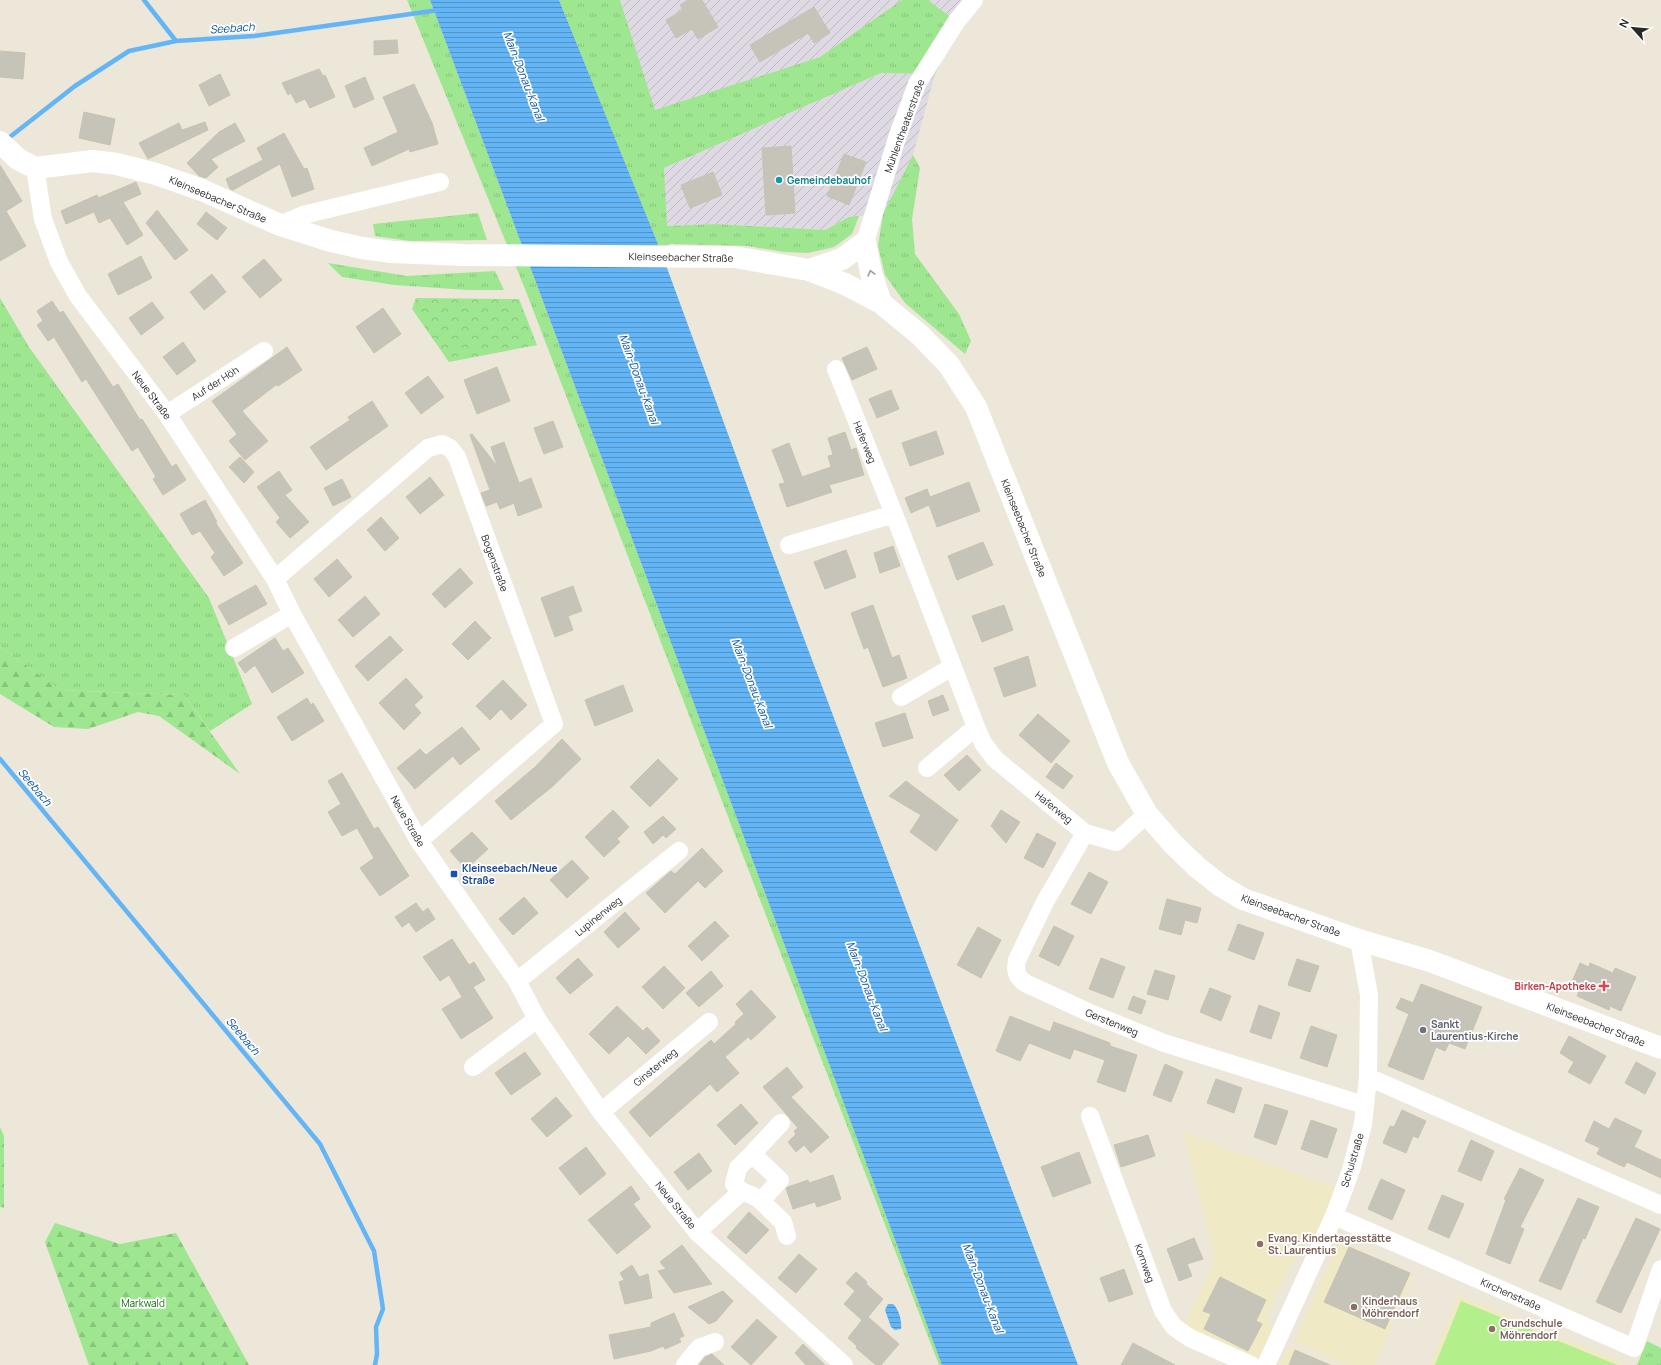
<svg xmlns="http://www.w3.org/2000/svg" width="1661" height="1365" font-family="Manrope,sans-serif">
<defs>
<pattern id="industrial-furrows" width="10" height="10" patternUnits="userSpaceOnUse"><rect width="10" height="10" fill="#ded9e3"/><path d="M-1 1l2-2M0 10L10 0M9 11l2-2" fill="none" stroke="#bebac3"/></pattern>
<pattern id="grass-tufts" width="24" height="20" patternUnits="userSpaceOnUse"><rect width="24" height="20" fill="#9ee690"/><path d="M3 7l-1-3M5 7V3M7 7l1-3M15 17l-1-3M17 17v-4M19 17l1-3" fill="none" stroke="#88c57c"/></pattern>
<pattern id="forest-firs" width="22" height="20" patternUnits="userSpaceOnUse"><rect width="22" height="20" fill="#9ee690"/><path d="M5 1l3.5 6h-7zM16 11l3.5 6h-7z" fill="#88c57c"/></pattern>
<pattern id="park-crowns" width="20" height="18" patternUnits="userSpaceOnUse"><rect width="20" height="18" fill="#9ee690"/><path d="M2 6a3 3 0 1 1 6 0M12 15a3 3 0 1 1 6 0" fill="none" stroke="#88c57c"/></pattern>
<pattern id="water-rules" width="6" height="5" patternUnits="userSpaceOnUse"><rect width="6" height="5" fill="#63b5f6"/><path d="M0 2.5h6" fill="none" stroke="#5293c7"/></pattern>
</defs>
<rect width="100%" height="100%" fill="#ece7d8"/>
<!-- industrial -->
<path fill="url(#industrial-furrows)" d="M620 0H902L820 57 655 111Z
M928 0H980L960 24Z
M881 73 935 74 913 155 883 214 849 217 825 230 715 224 666 226 664 168Z"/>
<!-- education -->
<path fill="#efe9c6" d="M1183 1132 1338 1188 1315 1241 1300 1247 1266 1318 1273 1331 1261 1357 1259 1358 1254 1359 1184 1325 1215 1259Z
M1339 1241 1414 1273 1375 1365H1346L1294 1342Z
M1458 1295 1623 1362 1622 1365H1429Z
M1289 1345 1333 1365H1280Z"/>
<!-- grass -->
<path fill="url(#grass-tufts)" d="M407 0H430L942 1365H939L525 289Z
M559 0H620L655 110 820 57 902 0H928L960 24 935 74 881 73 664 168 667 226 715 224 825 230 849 217 859 216 852 234 834 247 808 253 784 252 748 246 670 244 660 249Z
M913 155 920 168 912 219 915 254 959 314 971 341 965 354 905 303 885 275 878 246 883 214Z
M478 213 487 240 410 241 375 236 373 224Z
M328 263 407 276 495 271 504 290H468L395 285 342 277Z
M0 298 29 347 209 598 252 704 210 731 184 695 60 690 0 647Z
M1647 1341 1661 1348V1365H1637Z"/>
<!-- forest -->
<path fill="url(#forest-firs)" d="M0 647 60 690 184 695 240 774 159 716 138 712 88 729 54 727 0 694Z
M0 1127 4 1136V1208L0 1207Z
M55 1223 120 1244 176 1233 249 1365H89L45 1242Z"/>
<!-- park -->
<path fill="url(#park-crowns)" d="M416 298 519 299 537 345 449 362 412 309Z"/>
<!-- pitch -->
<path fill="#b3ef8b" d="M1461 1301 1617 1365H1435Z"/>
<!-- water -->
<path fill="url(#water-rules)" d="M430 0H559L660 249 771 551 1078 1365H942Z
M888 1304H893C899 1309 902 1321 901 1329L895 1330 891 1327 885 1310Z"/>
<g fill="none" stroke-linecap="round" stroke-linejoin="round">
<!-- stream -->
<path stroke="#63b5f6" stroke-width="4.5" d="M144 0 176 41
M6 140 75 86 129 51 176 41 254 36 439 10
M0 759 320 1144 374 1251 383 1309 376 1327 377 1354 375 1365"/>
</g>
<!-- building -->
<path fill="#c6c3b8" stroke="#c7c3b2" d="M688 0H702L718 27 698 39 692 29 676 38 666 20 683 10 680 5Z
M814 7 830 33 814 43 808 33 760 62 750 45Z
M397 40 398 53 374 55V41Z
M0 51 25 53 23 79 0 77Z
M319 69 323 76 325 75 335 97 310 108 305 99 296 103 291 93 288 95 282 83Z
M220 74 230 95 209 106 199 85Z
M365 77 374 99 354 108 345 86Z
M414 84 432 123 438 144 410 152 409 149 372 166 364 148 398 132 383 97Z
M84 112 115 119 110 145 79 138Z
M205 122 208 130 148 159 139 143 179 123 182 130Z
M235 123 245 141 211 159 218 167 206 178 199 176 187 163 219 132Z
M284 133 304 169 307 168 314 189 292 197 280 164 233 190 230 189 226 179 263 160 257 148Z
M791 146 795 213 766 215 762 148Z
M844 154 866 162 849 205 827 196Z
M0 165 22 201 6 211 26 246 0 261Z
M713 172 722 195 690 208 681 185Z
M136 182 141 194 123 202 143 235 127 245 110 218 99 223 94 212 66 224 61 211 97 195 98 198Z
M157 210 188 250 175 260 146 223Z
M206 212 227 228 217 240 197 224Z
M141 256 152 278 118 295 108 274Z
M264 259 282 280 260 298 242 277Z
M212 274 226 292 204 310 190 292Z
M52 301 60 313 63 311 113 387 118 384 140 420 142 419 172 467 176 464 186 480 163 495 153 479 156 477 138 447 132 451 86 379 82 382 54 337 48 341 37 325 43 321 37 311Z
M152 302 164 318 141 335 129 318Z
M383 308 401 334 374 353 356 327Z
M183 342 196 361 177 375 163 357Z
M287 347 302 370 278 386 276 385 242 411 268 441 245 460 229 441 237 434 212 401Z
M867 347 877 369 852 380 842 358Z
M497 367 510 401 477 414 464 380Z
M428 376 444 397 421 414 405 393Z
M891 390 899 409 877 418 869 399Z
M372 401 388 426 326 470 310 447 350 420 348 417Z
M553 421 563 447 544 454 534 428Z
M936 431 944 454 910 466 902 443Z
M845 432 851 450 856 448 864 475 829 485 832 492 787 507 779 484 785 483 772 450 789 443 802 477 831 467 828 456 833 455 828 438Z
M472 434 497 466 491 447 504 442 519 483 531 478 542 507 518 516 514 503 500 509 497 502 486 506 481 493 490 490 470 435Z
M240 457 254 472 244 483 229 467Z
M279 471 292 490 285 495 309 522 290 538 276 522 280 518 257 487Z
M430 477 444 495 420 514 406 497Z
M342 479 351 497 333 506 324 488Z
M969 482 980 511 937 527 929 505 911 513 905 498 927 489 930 497Z
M205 500 217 522H215L243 563 224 576 211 557 215 553 200 531 192 535 180 514Z
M381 517 399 538 385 551 367 530Z
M983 542 993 565 957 580 948 556Z
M893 546 900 566 880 573 874 553Z
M846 550 856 577 825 589 814 562Z
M337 559 352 577 329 597 314 579Z
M460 568 473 583 445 608 432 594Z
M256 585 267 604 229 625 218 606Z
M573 586 582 611 568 616 573 630 555 637 541 598Z
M365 596 380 614 353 637 338 620Z
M873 605 892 658 899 655 907 678 883 687 868 647 864 649 851 613Z
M1004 605 1013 630 982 642 972 616Z
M475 621 491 638 468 660 452 644Z
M390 636 403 650 368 681 355 666Z
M275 638 283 651 288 648 304 673 272 693 255 665 245 673 238 663Z
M1028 656 1036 686 1004 697 994 668Z
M406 678 423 697 414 705 421 713 404 730 379 703Z
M503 680 527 705 511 720 501 709 490 720 476 706Z
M623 685 633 711 595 726 585 700Z
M943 695 949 710 933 716 928 701Z
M307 698 311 705 313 703 324 721 292 741 277 717Z
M905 713 913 738 883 747 875 723Z
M1038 714 1070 741 1051 763 1019 735Z
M462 727 480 749 460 765 453 756 415 789 397 768 420 749 426 755Z
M562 739 581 759 553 786 511 820 495 801 535 767Z
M967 755 981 770 959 791 944 775Z
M658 759 678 779 650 807 630 787Z
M1056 763 1073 776 1063 789 1046 777Z
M342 773 374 829 378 827 409 876 380 896 360 868 374 858 357 828 342 836 328 812 341 804 328 781Z
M906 781 958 820 936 851 910 832 921 815 889 796Z
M613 810 629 827 617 839 620 842 604 857 585 837Z
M1001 810 1020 822 1006 843 991 826Z
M663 816 676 829 666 838 663 835 653 844 644 832Z
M472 832 488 849 466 869 450 851Z
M1037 833 1056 843 1043 868 1024 858Z
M702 848 723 871 705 888 698 881 665 913 646 893 671 871 675 874Z
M572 860 589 878 567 898 550 880Z
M1089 872 1108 882 1091 914 1071 904Z
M524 897 538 913 513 935 499 919Z
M1167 899 1201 908 1197 923 1185 920 1181 935 1159 929Z
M416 903 423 912 428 908 435 919 416 932 409 922 402 927 395 917Z
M625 912 640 929 618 948 604 932Z
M715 921 729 936 702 961 688 946Z
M1238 924 1264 933 1254 960 1228 950Z
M1054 926 1074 936 1059 966 1039 956Z
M978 927 1001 940 981 978 957 965Z
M452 939 469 965 474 962 485 980 473 987 493 1018 461 1039 442 1009 462 997 449 975 440 981 423 957Z
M578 958 593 975 570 994 556 978Z
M1101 958 1125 967 1113 998 1089 989Z
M1297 959 1319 966 1310 992 1288 985Z
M1580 963 1589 967 1590 963 1613 973 1615 968 1636 977 1621 1011 1610 1006 1609 1010 1577 996 1580 988 1571 984Z
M664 966 685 988 663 1009 642 987Z
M1155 970 1175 976 1168 1000 1147 994Z
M711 971 723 986 699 1007 686 993Z
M1421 984 1482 1007 1465 1049 1449 1043 1445 1051 1436 1047 1423 1080 1388 1066 1409 1014 1396 1008 1401 998 1413 1003Z
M1210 988 1231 996 1221 1021 1200 1012Z
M751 990 776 1017 751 1040 748 1037 725 1057 739 1073 717 1092 710 1084 650 1137 629 1112 711 1040 714 1044 736 1024 735 1022 744 1014 736 1004Z
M1133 996 1146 1001 1141 1014 1128 1009Z
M1259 1005 1280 1013 1271 1039 1250 1032Z
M617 1006 643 1031 647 1027 660 1041 646 1054 628 1036 609 1054 589 1034Z
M1010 1016 1050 1032 1054 1022 1110 1043V1046L1137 1055 1125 1092 1097 1082 1105 1060 1074 1049 1070 1059 1029 1043 1020 1061 996 1051Z
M1311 1026 1337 1035 1327 1067 1300 1058Z
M1569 1036 1606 1056 1590 1084 1568 1072 1574 1062 1560 1053Z
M525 1052 541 1074 511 1095 495 1073Z
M1636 1062 1656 1073 1645 1094 1625 1083Z
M1165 1064 1183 1072 1171 1102 1153 1095Z
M787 1067 803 1087 791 1097 829 1137 811 1153 804 1145 796 1152 788 1142 796 1134 794 1131 798 1128 763 1087Z
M1216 1079 1242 1088 1234 1113 1207 1103Z
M556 1097 572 1116 547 1137 531 1119Z
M741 1104 758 1123 735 1145 717 1125Z
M1265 1104 1288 1111 1276 1145 1254 1137Z
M1402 1110 1426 1121 1418 1138 1413 1136 1406 1153 1383 1143 1390 1126 1394 1127Z
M1615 1118 1642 1131 1634 1147 1661 1160V1178L1627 1162 1624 1167 1597 1154 1600 1148 1585 1141 1594 1121 1609 1129Z
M1311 1120 1337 1129 1327 1158 1301 1149Z
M1148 1135 1155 1156 1121 1167 1114 1145Z
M1471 1140 1494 1151 1481 1181 1458 1171Z
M586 1147 606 1174 580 1195 559 1168Z
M1079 1152 1091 1183 1053 1197 1041 1167Z
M699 1153 712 1171 688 1190 674 1172Z
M1520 1168 1544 1180 1520 1227 1524 1229 1510 1264 1486 1254 1506 1200 1504 1199Z
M833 1175 841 1199 817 1207 815 1202 793 1209 786 1188 788 1187 808 1180 809 1183Z
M1381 1179 1405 1190 1392 1220 1368 1209Z
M631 1186 640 1199 633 1204 651 1227 617 1254 588 1220Z
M1442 1195 1464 1204 1449 1238 1428 1229Z
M1578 1198 1599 1207 1585 1239 1583 1238 1561 1290 1539 1281Z
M749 1212 769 1230 746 1254 727 1237Z
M1636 1218 1660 1229 1621 1313 1596 1302Z
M1194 1238 1203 1259 1187 1264 1192 1276 1179 1281 1167 1249Z
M682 1245 712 1284 674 1293 658 1271 666 1269 660 1262Z
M1349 1247 1410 1273 1385 1329 1324 1302Z
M799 1254 817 1269 796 1293 778 1278Z
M632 1265 639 1277 648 1274 652 1298 625 1304 619 1282 624 1280 620 1273Z
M1124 1269 1133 1294 1109 1302 1100 1278Z
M856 1272 867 1282 866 1284 883 1299 868 1317 899 1344 881 1365H876L856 1348 857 1346 848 1338 862 1320 844 1304 855 1291 846 1283Z
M1220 1277 1266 1300 1256 1321 1262 1324 1248 1351 1204 1329 1211 1314 1203 1311Z
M723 1291 733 1301 716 1321 709 1324 688 1307Z
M674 1313 684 1336 679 1338 681 1342 665 1349 663 1346 651 1351 614 1359 609 1335 651 1327V1323Z
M757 1319 777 1337 751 1365 731 1347Z
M1133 1343 1175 1365H1121Z
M803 1344 825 1365H806L795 1353Z
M1295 1350 1330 1365H1289Z
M712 1354 724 1365H699L705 1357Z"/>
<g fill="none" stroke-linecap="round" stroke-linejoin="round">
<!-- minor -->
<path stroke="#fff" stroke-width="18" d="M35 168 43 219 59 262 78 296 167 414 275 579 292 614 419 841 517 981 537 1019 601 1112 697 1232 844 1365
M280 225 303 215 440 182
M865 242 898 135 917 84 956 22 974 0
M836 369 894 514
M167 414 264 351
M789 545 894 514 976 727 983 743 995 759 1085 833 1116 842 1147 814
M275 579 428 448 442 444 450 448 457 457 554 724 419 841
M234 648 292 614
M901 697 952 667
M927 768 976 727
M1085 833 1045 902 1017 960C1015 971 1016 976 1025 983L1090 1013 1164 1043 1364 1105
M517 981 679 851
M473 1067 537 1019
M1368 1077 1661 1205
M601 1112 709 1022
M1090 1116 1163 1311 1174 1327 1190 1338 1251 1365
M752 1154 780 1180 761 1201C750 1191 745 1197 734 1184L738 1168Z
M752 1154 781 1123
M761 1201 783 1222 787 1236
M1334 1216 1634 1348 1661 1269
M697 1232 741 1192
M685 1365 699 1348 715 1342
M1266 1365 1334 1216 1351 1170 1363 1124 1368 1077 1369 995 1359 940"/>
<!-- tertiary -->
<path stroke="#fff" stroke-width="22" d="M0 142 18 159 35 168 93 161 117 164 156 174 202 190 280 225 331 241 362 248 392 252 464 255 734 257 809 270 845 284 881 303 920 335 949 365 976 407 1118 763 1147 814 1173 844 1198 868 1221 886 1243 899 1359 940 1430 961 1661 1048
M809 270 842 259 865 242 871 273 881 303"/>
</g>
<!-- one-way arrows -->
<defs><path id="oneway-chevron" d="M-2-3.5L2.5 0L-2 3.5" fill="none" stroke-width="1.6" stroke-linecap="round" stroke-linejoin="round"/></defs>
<use stroke="#9e9e9e" href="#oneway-chevron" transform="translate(871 273) rotate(-105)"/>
<!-- markers -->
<circle fill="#0f9aa8" stroke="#fff" stroke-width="1.5" cx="779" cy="180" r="4"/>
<rect fill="#1a4fb4" stroke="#fff" stroke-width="1.5" x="450" y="870" width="8" height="8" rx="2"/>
<path fill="#e0444e" stroke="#fff" stroke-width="1.5" d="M1602 980h4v4h4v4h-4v4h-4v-4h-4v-4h4z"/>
<circle fill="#6b7280" stroke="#fff" stroke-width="1.5" cx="1423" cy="1030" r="4"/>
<g fill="#8d6e63" stroke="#fff" stroke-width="1.5">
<circle cx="1260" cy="1244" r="4"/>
<circle cx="1354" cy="1307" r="4"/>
<circle cx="1492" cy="1329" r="4"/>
</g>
<g text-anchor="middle" stroke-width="3.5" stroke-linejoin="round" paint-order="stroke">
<!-- street labels -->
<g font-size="10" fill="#282828" stroke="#fff">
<text transform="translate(904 126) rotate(-70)" y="4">Mühlentheaterstraße</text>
<text transform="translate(218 199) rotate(23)" y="4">Kleinseebacher Straße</text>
<text transform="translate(681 257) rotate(1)" y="4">Kleinseebacher Straße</text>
<text transform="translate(215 383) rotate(-33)" y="4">Auf der Höh</text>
<text transform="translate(152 395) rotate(53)" y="4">Neue Straße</text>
<text transform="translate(865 442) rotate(68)" y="4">Haferweg</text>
<text transform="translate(1024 528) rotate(68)" y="4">Kleinseebacher Straße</text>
<text transform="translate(495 563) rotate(70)" y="4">Bogenstraße</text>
<text transform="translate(1054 807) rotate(39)" y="4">Haferweg</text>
<text transform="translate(408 821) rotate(60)" y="4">Neue Straße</text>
<text transform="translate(1291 915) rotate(20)" y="4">Kleinseebacher Straße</text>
<text transform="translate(598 916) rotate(-39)" y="4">Lupinenweg</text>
<text transform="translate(1112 1022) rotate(22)" y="4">Gerstenweg</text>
<text transform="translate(1596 1024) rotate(21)" y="4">Kleinseebacher Straße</text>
<text transform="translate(655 1067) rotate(-40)" y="4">Ginsterweg</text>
<text transform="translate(1352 1160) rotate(-73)" y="4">Schulstraße</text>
<text transform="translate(676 1205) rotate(51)" y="4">Neue Straße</text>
<text transform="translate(1145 1263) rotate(70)" y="4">Kornweg</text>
<text transform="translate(1511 1294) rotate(24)" y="4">Kirchenstraße</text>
</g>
<!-- culture labels -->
<g font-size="10" font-weight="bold" fill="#0d838f" stroke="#fff" text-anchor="start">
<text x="787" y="184">Gemeindebauhof</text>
</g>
<!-- transit labels -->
<g font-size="10" font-weight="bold" fill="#164399" stroke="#fff" text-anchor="start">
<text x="462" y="872">Kleinseebach/Neue<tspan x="462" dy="12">Straße</tspan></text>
</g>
<!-- health labels -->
<g font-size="10" font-weight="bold" fill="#be3a42" stroke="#fff" text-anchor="end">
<text x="1596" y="990">Birken-Apotheke</text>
</g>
<!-- worship labels -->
<g font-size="10" font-weight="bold" fill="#5b616d" stroke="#fff" text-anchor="start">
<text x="1431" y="1028">Sankt<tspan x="1431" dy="12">Laurentius-Kirche</tspan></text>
</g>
<!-- education labels -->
<g font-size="10" font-weight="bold" fill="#785e54" stroke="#fff" text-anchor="start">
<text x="1268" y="1242">Evang. Kindertagesstätte<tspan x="1268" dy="12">St. Laurentius</tspan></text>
<text x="1362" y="1305">Kinderhaus<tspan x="1362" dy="12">Möhrendorf</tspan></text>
<text x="1500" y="1327">Grundschule<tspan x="1500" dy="12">Möhrendorf</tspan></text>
</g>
<!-- park labels -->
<g font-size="10" fill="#176815" stroke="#fff">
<text x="143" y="1307">Markwald</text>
</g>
<!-- water labels -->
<g font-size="11" font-style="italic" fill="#054f9f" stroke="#fff">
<text transform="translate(232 28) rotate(-4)" y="4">Seebach</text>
<text transform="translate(524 76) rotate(69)" y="4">Main-Donau-Kanal</text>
<text transform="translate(639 379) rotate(70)" y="4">Main-Donau-Kanal</text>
<text transform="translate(752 683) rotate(69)" y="4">Main-Donau-Kanal</text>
<text transform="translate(35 787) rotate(50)" y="4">Seebach</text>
<text transform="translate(867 986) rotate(69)" y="4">Main-Donau-Kanal</text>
<text transform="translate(243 1036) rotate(50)" y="4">Seebach</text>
<text transform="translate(983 1288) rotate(69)" y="4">Main-Donau-Kanal</text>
</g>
</g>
<!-- north arrow -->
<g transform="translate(1633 28) rotate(297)" stroke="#ffffff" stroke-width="3" paint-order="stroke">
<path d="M0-3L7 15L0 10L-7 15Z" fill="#282828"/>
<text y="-6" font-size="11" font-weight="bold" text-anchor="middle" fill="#282828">N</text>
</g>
</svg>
